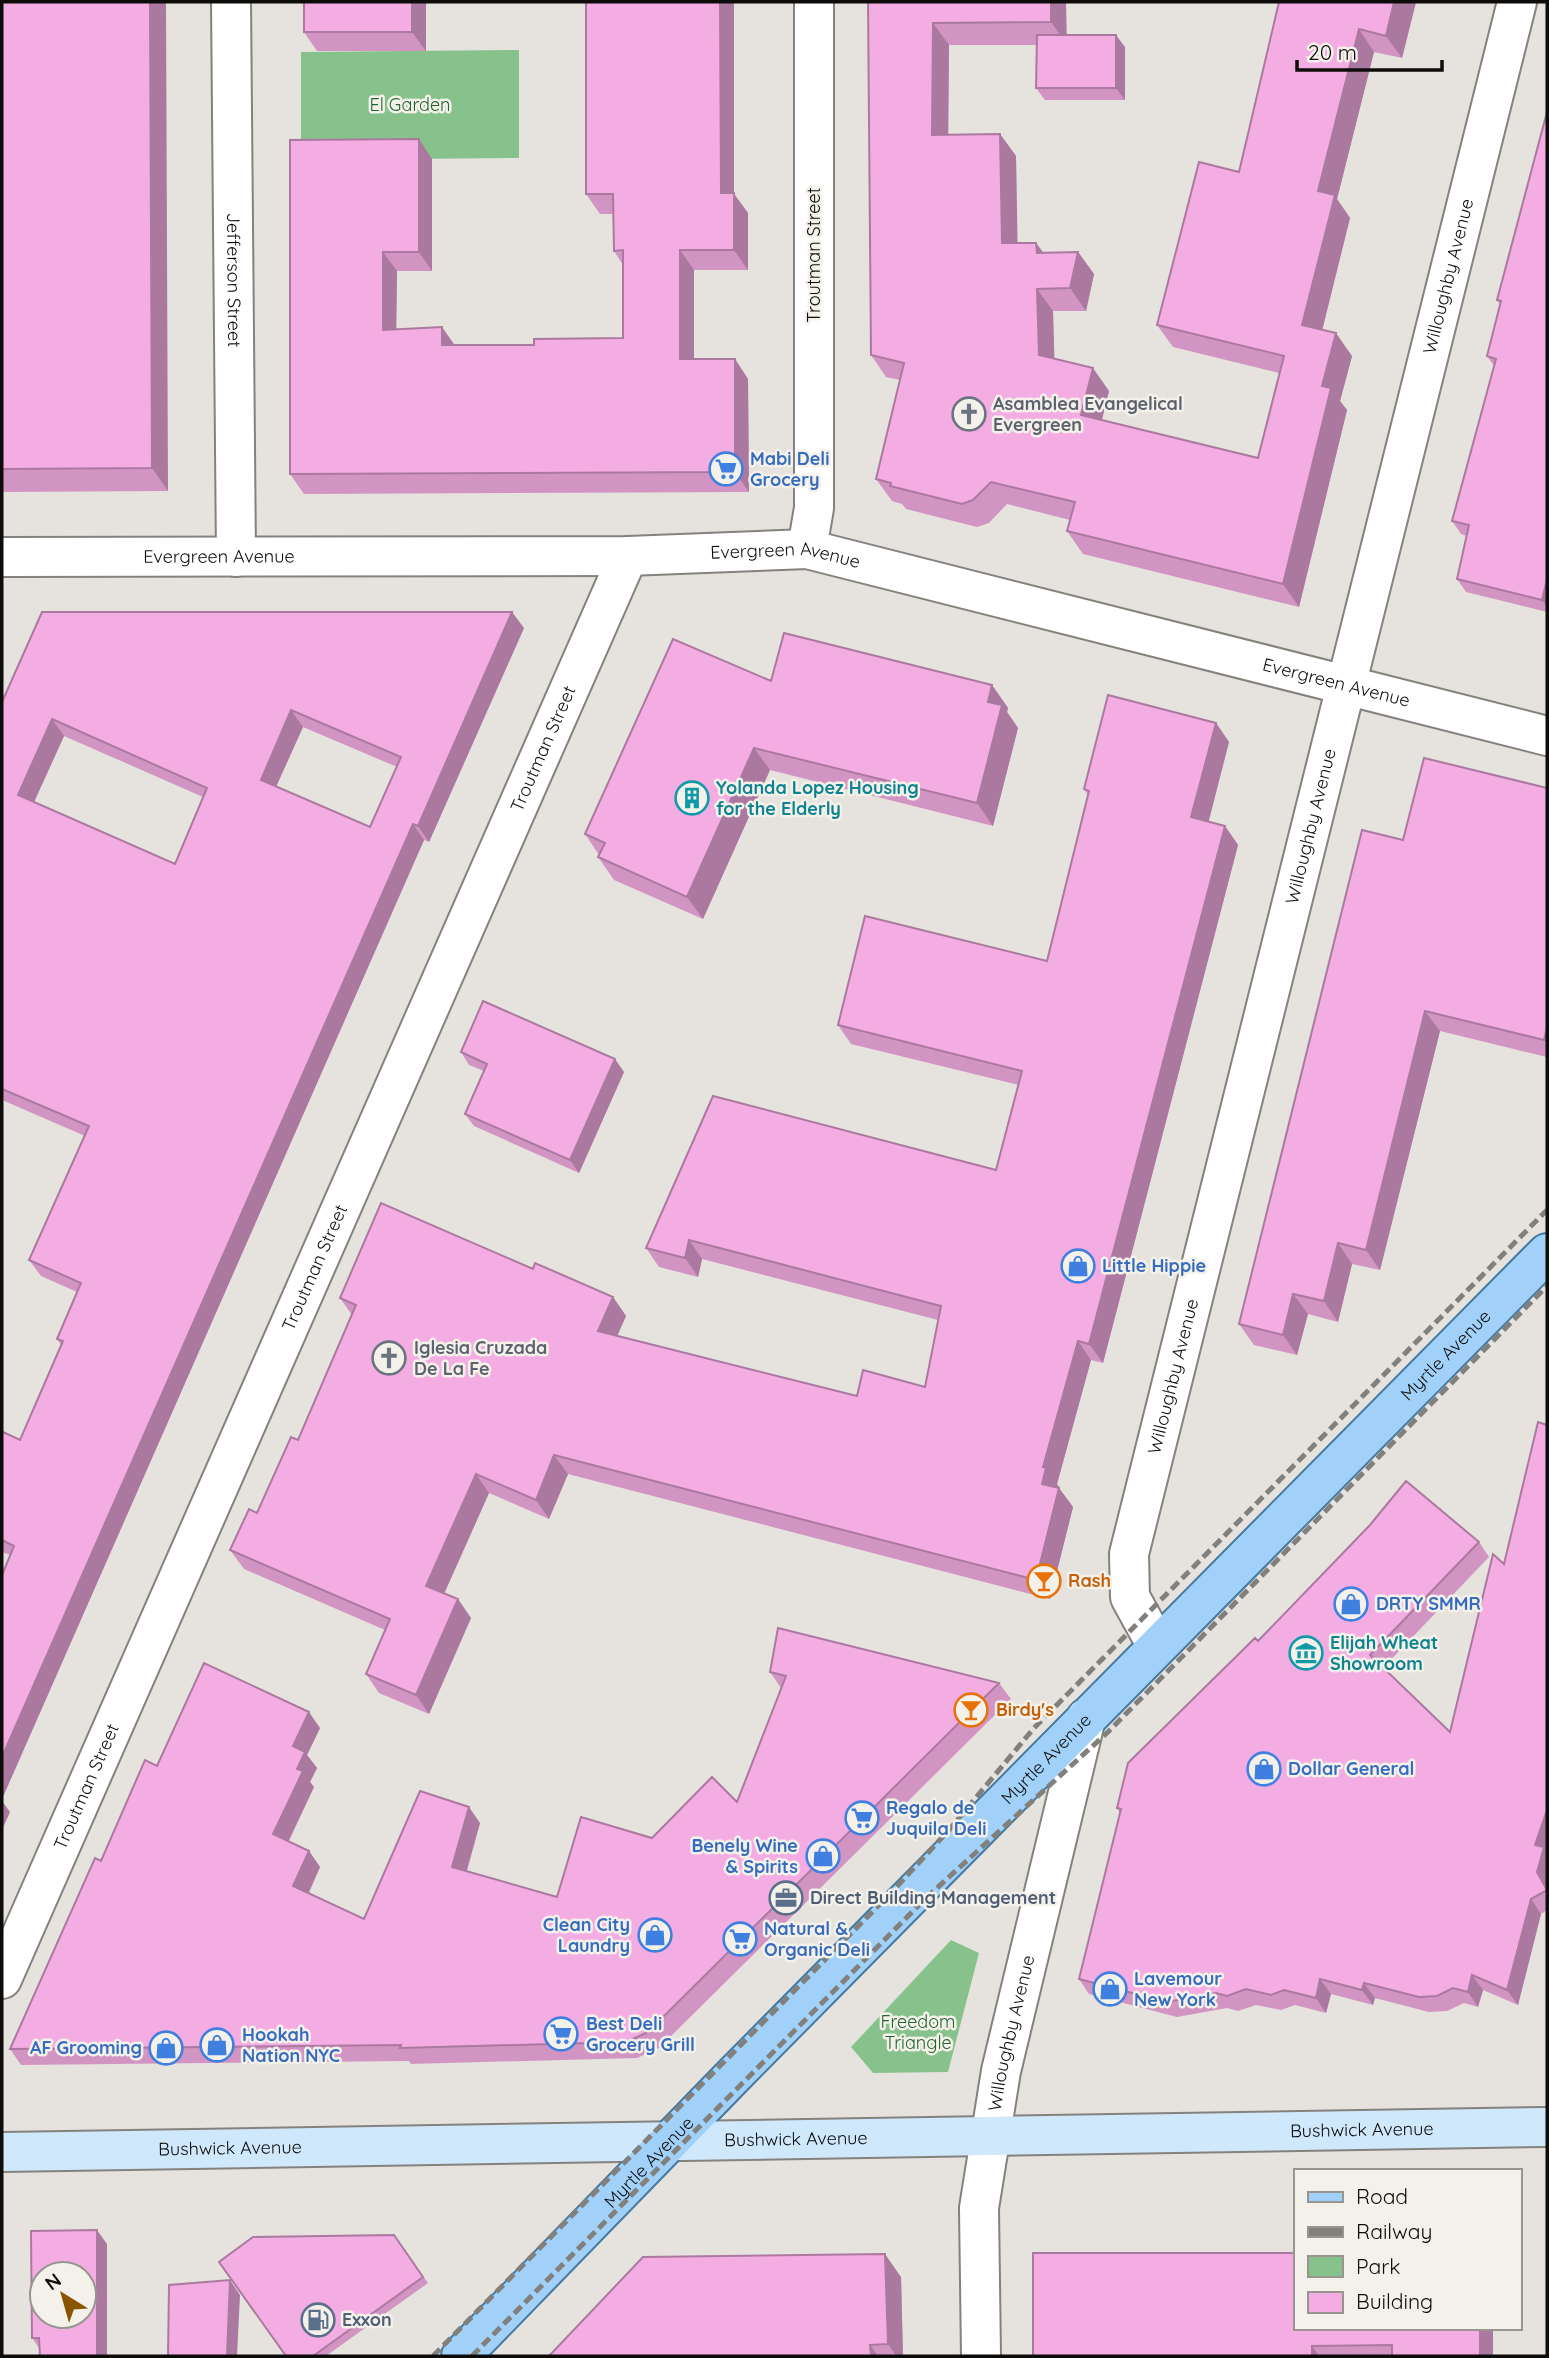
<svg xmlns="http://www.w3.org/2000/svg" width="1549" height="2358" font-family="Quicksand,sans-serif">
<rect width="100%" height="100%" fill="#e6e3de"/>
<!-- green -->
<path fill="#87c28d" d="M519 50V158L301 160V52Z
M951 1940 979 1953 948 2072 873 2073 851 2047Z"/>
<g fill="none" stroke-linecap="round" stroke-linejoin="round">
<defs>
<g id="minor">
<path id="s1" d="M231 2 236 557"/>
<path d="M807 549 814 508V2"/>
<path id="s2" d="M2 557 628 556 807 549 1547 736"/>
<path id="s3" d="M1157 1646 1130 1597 1129 1554 1517 2"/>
<path id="s4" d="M2 1979 628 556"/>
<path id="s5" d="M981 2356 979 2208 1001 2071 1086 1718"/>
</g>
<g id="secondary">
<path id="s6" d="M2 2152 1547 2127"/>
</g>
<g id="primary">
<path id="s7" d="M461 2356 733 2076 1547 1253"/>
</g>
</defs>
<!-- minor casing -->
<use href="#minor" stroke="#85827d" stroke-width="42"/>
<!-- secondary casing -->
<use href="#secondary" stroke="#85827d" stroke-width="42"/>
<!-- primary casing -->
<use href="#primary" stroke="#4579a1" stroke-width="42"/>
<!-- minor -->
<use href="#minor" stroke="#fff" stroke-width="38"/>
<!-- secondary -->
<use href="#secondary" stroke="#d0e8fb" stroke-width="38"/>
<!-- primary -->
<use href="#primary" stroke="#a1d1f8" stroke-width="38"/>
<!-- rail -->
<path stroke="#82807c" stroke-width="5" stroke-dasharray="10 5" stroke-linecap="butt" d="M433 2356 890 1894 949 1830 1034 1728 1547 1210
M472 2356 926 1898 1108 1732 1547 1286"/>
</g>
<!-- wall -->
<path fill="#d295c3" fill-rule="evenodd" d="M2 2 168 491 2 492Z
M426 2V51H317L304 32Z
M868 2H1066V35L1125 47V100H1045L1036 88V45H949L948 134H1000L1016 156 1017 243H1036L1043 252H1078L1094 274 1086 311H1053L1054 359 1109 391 1102 420 1258 458 1279 373 1173 347 1157 325 1239 172 1279 2H1416L1402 58 1374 52 1337 199 1350 218 1322 330 1352 356 1340 401 1347 410 1299 607 1083 554 1067 531 1070 520 1007 504 989 523 977 527 906 509 902 504 892 501 876 479 900 380 886 377 871 355Z
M1547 112V612L1466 592 1457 579 1467 536 1461 534 1452 521 1494 366 1487 356 1500 304 1497 300Z
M290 140 432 159V271H397L396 329 454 345H534L623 338V265L614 251 613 214H600L586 194H734L748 213V270H694V359H735L748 379 749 492 304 494 290 474Z
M524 628 429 842 424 840 2 1799V1575L10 1555 2 1552V1435L20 1440 61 1345 57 1339 77 1292 41 1276 29 1260 85 1136 2 1100V702ZM303 727 397 767 370 827 276 786ZM64 736 203 797 175 864 34 802Z
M771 681 992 685 1008 708 1007 712 1018 728 993 826 770 770 703 919 614 880 598 857 599 855 585 834Z
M1216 723 1229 742 1208 821 1225 826 1238 845 1103 1363 1091 1360 1057 1484 1059 1487V1488L1073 1507 1050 1599 568 1474 549 1519 489 1493 444 1594 471 1618 429 1714 379 1693 366 1674 385 1630 244 1569 230 1550 257 1513 298 1440 352 1315 340 1298 533 1269 613 1297 626 1316 617 1336 857 1396 925 1387 938 1320 702 1259 698 1277 659 1267 646 1248 996 1170 1019 1085 851 1044 838 1025 1047 961 1088 795 1084 789Z
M1547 788V1057L1440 1031 1380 1270 1352 1264 1338 1322 1308 1314 1297 1355 1254 1345 1239 1324 1403 840Z
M461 1052 624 1072 579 1173 474 1126 465 1114 484 1071 469 1065Z
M1547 1423V1910L1541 1914 1518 2005 1483 1990 1478 2007 1464 2003 1447 2011 1429 2012 1375 1998 1373 2005 1331 1994 1326 2013 1295 2005 1281 2010 1256 2005 1238 2011 1227 2008 1177 2017 1089 1994 1079 1979 1120 1813 1117 1808 1258 1641 1479 1542 1489 1557 1383 1668 1450 1732 1504 1564Z
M770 1672 999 1683 1011 1699 659 2048 637 2058 411 2064 409 2061 21 2065 10 2049 101 1861 157 1766 320 1728 307 1755 317 1768 310 1782 314 1787 289 1841 309 1851 320 1867 309 1893 364 1919 480 1823 467 1871 557 1897 652 1838 737 1802 781 1688Z
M394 2235 428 2283 326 2356H286Z
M107 2244V2356H40V2349L32 2338Z
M1033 2253 1493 2356H1033Z
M901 2277 903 2356H549Z"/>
<!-- shaded-wall -->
<path fill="#ab799f" d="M150 2H166L168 491 152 468Z
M412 2H426V51L412 32Z
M720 2H734V194L748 213V270L734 250 721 193Z
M1051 2H1066L1067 45 1051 22Z
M1394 2H1416L1402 58 1386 36Z
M933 23 949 45 948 157 932 135Z
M1359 29 1374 52 1337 199 1350 218 1318 347 1302 325 1318 191Z
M1116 35 1125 47V100L1116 88Z
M1000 134 1016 156 1018 266 1002 243Z
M419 139 432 159V271L419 252Z
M1036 243 1052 265 1037 253Z
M680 250 694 270V379L680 359Z
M383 252 397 271 396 349 383 330Z
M1078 252 1094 274 1086 311 1070 288Z
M1037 289 1053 311 1055 378 1039 355Z
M442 327 456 347 442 345Z
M1336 333 1352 356 1340 401 1347 410 1299 607 1283 584 1322 386Z
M735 359 748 379 749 492 735 472Z
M1093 368 1109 391 1097 438 1081 415Z
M1547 579V607L1542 600Z
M512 612 524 628 429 842 418 826Z
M992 685 1008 708 1007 712 1018 728 993 826 977 803 988 702Z
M291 710 303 727 272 796 261 780Z
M52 719 64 736 30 811 18 795Z
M1216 723 1229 742 1205 836 1191 817Z
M754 748 770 770 703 919 687 897Z
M413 824 424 840 2 1799V1757Z
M1225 826 1238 845 1103 1363 1089 1344Z
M1425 1011 1440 1031 1380 1270 1366 1250Z
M1547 1027V1044L1544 1040Z
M615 1059 624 1072 579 1173 570 1160Z
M689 1240 702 1259 698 1277 685 1258Z
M1338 1243 1352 1264 1338 1322 1324 1301Z
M1293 1294 1308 1314 1297 1355 1283 1335Z
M613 1297 626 1316 611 1350 598 1331Z
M1078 1341 1091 1360 1057 1484 1059 1487 1055 1503 1042 1484 1043 1467Z
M554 1455 568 1474 549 1519 536 1500Z
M476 1474 489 1493 439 1605 426 1586Z
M1059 1488 1073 1507 1050 1599 1036 1580Z
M458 1599 471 1618 429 1714 416 1695Z
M309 1712 320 1728 307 1755 317 1768 310 1782 314 1787 284 1850 273 1834 293 1746Z
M2 1801 10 1812 2 1830Z
M469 1807 480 1823 463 1883 452 1867Z
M1547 1810V1891L1537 1872 1535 1845Z
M309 1851 320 1867 304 1902 293 1886Z
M1531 1899 1541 1914 1518 2005 1507 1990Z
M1472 1975 1483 1990 1478 2007 1468 1992Z
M1320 1979 1331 1994 1326 2013 1316 1998Z
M1364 1983 1375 1998 1373 2005 1362 1990Z
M97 2230 107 2244V2356H97Z
M885 2254 901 2277 903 2356H896L888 2344Z
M230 2280 240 2295 237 2356H227Z
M1480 2328H1493V2356H1480Z
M870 2345 878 2356H871Z
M1312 2346 1319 2356H1312Z"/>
<!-- building -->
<path fill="#f4ade3" stroke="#ab799f" stroke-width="2" fill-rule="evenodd" d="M2 2H150L152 468 2 469Z
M304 2H412V32H304Z
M586 2H720L721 193H734V250H680V359H735V472L290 474V140L419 139V252H383V330L442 327V345H534V339L623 338V250L614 251 613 194H586Z
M868 2H1051V22L933 23 932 135 1000 134 1002 243H1036L1037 253 1078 252 1070 288 1037 289 1039 355 1093 368 1081 415 1258 458 1284 356 1157 325 1199 162 1239 172 1279 2H1394L1386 36 1359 29 1318 191 1335 195 1302 325 1336 333 1322 386 1331 388 1283 584 1067 531 1075 502 991 482 973 500 962 504 890 486 891 483 876 479 904 363 871 355Z
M1037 35H1116V88H1036Z
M1547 112V579L1542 600 1457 579 1469 525 1452 521 1496 359 1487 356 1501 301 1497 300Z
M42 612H512L418 826 413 824 2 1757V1575L14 1546 2 1540V1435L3 1432 20 1440 63 1341 57 1339 81 1283 29 1260 89 1126 2 1089V702ZM291 710 401 757 370 827 261 780ZM52 719 207 788 175 864 18 795Z
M784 633 992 685 988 702 1002 705 977 803 754 748 687 897 598 857 605 843 585 834 673 639 771 681Z
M1108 695 1216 723 1191 817 1225 826 1089 1344 1078 1341 1043 1467 1046 1468 1042 1484 1059 1488 1036 1580 554 1455 536 1500 476 1474 426 1586 458 1599 416 1695 366 1674 390 1619 230 1550 249 1509 257 1513 291 1437 298 1440 356 1305 340 1298 381 1203 533 1269 535 1263 613 1297 598 1331 857 1396 863 1370 925 1387 941 1306 689 1240 685 1258 646 1248 713 1096 996 1170 1022 1071 838 1025 865 916 1047 961 1089 791 1084 789Z
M1424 758 1547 788V1027L1544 1040 1425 1011 1366 1250 1338 1243 1324 1301 1293 1294 1283 1335 1239 1324 1362 830 1403 840Z
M483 1001 615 1059 570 1160 465 1114 487 1064 461 1052Z
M1538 1422 1547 1425V1423V1810L1535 1845 1544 1847 1537 1872 1547 1890 1531 1899 1507 1990 1472 1975 1468 1992 1453 1988 1437 1996 1419 1997 1364 1983 1362 1990 1320 1979 1316 1998 1284 1990 1271 1995 1246 1989 1227 1996 1216 1993 1167 2002 1079 1979 1121 1809 1117 1808 1128 1763 1255 1638 1258 1641 1370 1525 1406 1481 1479 1542 1370 1655 1450 1732 1493 1554 1504 1564Z
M778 1628 999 1683 648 2032 626 2042 400 2048 401 2045 10 2049 95 1858 101 1861 145 1760 157 1766 204 1663 309 1712 293 1746 305 1752 297 1769 303 1771 273 1834 309 1851 293 1886 364 1919 420 1791 469 1807 452 1867 557 1897 581 1817 652 1838 712 1777 737 1802 786 1676 770 1672Z
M97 2230V2356H40L39 2338H32L31 2231ZM42 2274H84V2316H42Z
M394 2235 423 2277 313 2356H286L219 2262 253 2237Z
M1033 2253H1295V2328H1480V2356H1392V2345L1312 2346V2356H1033Z
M885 2254 888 2344 870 2345 871 2356H549L643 2257Z
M230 2280 227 2356H168L169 2285Z"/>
<!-- icons -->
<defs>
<symbol id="church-ring" viewBox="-11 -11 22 22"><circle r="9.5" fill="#f4f1eb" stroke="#6b7280" stroke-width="1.5"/><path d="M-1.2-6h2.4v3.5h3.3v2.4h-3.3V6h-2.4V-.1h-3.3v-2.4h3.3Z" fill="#6b7280"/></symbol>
<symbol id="supermarket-ring" viewBox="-11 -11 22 22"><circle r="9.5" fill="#f4f1eb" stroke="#3f7fe0" stroke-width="1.5"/><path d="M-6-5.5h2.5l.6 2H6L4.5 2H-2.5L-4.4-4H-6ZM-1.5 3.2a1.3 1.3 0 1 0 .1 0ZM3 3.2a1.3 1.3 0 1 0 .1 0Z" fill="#3f7fe0"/></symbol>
<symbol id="building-ring" viewBox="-11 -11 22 22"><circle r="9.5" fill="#f4f1eb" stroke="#0f9aa8" stroke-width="1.5"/><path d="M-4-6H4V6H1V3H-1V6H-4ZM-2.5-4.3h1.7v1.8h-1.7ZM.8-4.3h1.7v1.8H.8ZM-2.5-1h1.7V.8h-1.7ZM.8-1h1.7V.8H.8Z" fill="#0f9aa8"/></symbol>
<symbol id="shop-ring" viewBox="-11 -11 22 22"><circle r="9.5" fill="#f4f1eb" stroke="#3f7fe0" stroke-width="1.5"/><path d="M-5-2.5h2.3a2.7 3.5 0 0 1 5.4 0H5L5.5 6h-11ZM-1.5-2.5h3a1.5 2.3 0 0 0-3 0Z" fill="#3f7fe0"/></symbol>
<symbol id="bar-ring" viewBox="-11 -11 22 22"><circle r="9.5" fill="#f4f1eb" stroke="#e8710a" stroke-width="1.5"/><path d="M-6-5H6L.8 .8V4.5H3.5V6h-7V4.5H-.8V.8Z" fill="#e8710a"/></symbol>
<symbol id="museum-ring" viewBox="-11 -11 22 22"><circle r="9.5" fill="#f4f1eb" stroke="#0f9aa8" stroke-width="1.5"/><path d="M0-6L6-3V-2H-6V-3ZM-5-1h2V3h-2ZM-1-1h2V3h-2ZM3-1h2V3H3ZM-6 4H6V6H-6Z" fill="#0f9aa8"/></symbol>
<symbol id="office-ring" viewBox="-11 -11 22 22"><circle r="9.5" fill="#f4f1eb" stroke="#5c6f8a" stroke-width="1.5"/><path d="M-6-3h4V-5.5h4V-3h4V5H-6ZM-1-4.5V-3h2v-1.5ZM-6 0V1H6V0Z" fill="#5c6f8a"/></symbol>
<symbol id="fuel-ring" viewBox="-11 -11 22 22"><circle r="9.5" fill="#f4f1eb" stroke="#5c6f8a" stroke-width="1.5"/><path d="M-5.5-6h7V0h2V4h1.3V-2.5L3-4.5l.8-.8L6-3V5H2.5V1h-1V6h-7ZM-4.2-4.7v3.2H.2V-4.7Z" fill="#5c6f8a"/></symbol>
</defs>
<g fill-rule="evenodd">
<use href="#church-ring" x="950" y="395" width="38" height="38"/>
<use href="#supermarket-ring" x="707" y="450" width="38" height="38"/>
<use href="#building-ring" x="673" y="779" width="38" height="38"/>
<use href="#shop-ring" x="1059" y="1247" width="38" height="38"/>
<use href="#church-ring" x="370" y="1339" width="38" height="38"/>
<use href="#bar-ring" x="1025" y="1562" width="38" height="38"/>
<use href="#shop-ring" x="1332" y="1585" width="38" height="38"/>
<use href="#museum-ring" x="1287" y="1634" width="38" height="38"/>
<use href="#bar-ring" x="952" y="1691" width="38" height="38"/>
<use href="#shop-ring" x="1245" y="1750" width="38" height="38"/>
<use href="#supermarket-ring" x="843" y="1799" width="38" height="38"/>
<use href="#shop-ring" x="804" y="1837" width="38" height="38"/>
<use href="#office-ring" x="767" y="1879" width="38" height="38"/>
<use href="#shop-ring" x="636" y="1916" width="38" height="38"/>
<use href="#supermarket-ring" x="721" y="1920" width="38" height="38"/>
<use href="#shop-ring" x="1091" y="1970" width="38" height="38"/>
<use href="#supermarket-ring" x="542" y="2015" width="38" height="38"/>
<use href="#shop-ring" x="198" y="2026" width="38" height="38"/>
<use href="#shop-ring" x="147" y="2029" width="38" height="38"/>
<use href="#fuel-ring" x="299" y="2301" width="38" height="38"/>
</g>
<g text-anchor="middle" stroke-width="5" stroke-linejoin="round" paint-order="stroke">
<!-- park labels -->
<g font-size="18" fill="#21652d" stroke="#f4f1eb">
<text x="410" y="111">El Garden</text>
<text x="918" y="2028">Freedom<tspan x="918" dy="21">Triangle</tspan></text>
</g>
<!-- street labels -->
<g font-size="18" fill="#0d0c0a" stroke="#f4f1eb">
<text transform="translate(814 255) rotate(-90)" y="6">Troutman Street</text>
<text dy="6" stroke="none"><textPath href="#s3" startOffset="1416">Willoughby Avenue</textPath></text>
<text dy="6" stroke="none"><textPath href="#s1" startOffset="278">Jefferson Street</textPath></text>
<text dy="6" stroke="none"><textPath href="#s2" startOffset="217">Evergreen Avenue</textPath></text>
<text dy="6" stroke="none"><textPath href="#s2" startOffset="784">Evergreen Avenue</textPath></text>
<text dy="6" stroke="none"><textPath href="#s2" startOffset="1351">Evergreen Avenue</textPath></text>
<text dy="6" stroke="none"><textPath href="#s4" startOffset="1344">Troutman Street</textPath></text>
<text dy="6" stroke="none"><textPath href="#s3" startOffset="849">Willoughby Avenue</textPath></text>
<text dy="6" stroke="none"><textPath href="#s4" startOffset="777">Troutman Street</textPath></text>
<text dy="6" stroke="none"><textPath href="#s7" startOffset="1404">Myrtle Avenue</textPath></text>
<text dy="6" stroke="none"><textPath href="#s3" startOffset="282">Willoughby Avenue</textPath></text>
<text dy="6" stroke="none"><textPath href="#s7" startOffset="836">Myrtle Avenue</textPath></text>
<text dy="6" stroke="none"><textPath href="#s4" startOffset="210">Troutman Street</textPath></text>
<text dy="6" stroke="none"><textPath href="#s5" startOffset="326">Willoughby Avenue</textPath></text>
<text dy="6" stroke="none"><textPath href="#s6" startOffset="1360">Bushwick Avenue</textPath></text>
<text dy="6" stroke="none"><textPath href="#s6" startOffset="794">Bushwick Avenue</textPath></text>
<text dy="6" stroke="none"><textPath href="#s6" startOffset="228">Bushwick Avenue</textPath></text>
<text dy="6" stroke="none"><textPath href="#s7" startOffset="270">Myrtle Avenue</textPath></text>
</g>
<!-- worship labels -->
<g font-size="18" font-weight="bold" fill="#5b616d" stroke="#f4f1eb" text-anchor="start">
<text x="993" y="410">Asamblea Evangelical<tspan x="993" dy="21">Evergreen</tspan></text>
<text x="414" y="1354">Iglesia Cruzada<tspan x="414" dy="21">De La Fe</tspan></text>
</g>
<!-- shop labels -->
<g font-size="18" font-weight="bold" fill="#366cbe" stroke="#f4f1eb" text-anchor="start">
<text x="750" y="465">Mabi Deli<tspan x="750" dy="21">Grocery</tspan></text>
<text x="1102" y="1272">Little Hippie</text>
<text x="1376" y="1610">DRTY SMMR</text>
<text x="1288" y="1775">Dollar General</text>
<text x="886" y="1814">Regalo de<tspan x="886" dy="21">Juquila Deli</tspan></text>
<text x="798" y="1852" text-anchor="end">Benely Wine<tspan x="798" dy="21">&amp; Spirits</tspan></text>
<text x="630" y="1931" text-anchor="end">Clean City<tspan x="630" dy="21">Laundry</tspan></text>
<text x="764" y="1935">Natural &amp;<tspan x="764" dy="21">Organic Deli</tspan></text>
<text x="1134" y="1985">Lavemour<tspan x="1134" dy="21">New York</tspan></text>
<text x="586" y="2030">Best Deli<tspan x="586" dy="21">Grocery Grill</tspan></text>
<text x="242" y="2041">Hookah<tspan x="242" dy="21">Nation NYC</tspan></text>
<text x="142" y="2054" text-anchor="end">AF Grooming</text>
</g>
<!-- culture labels -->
<g font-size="18" font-weight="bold" fill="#0d838f" stroke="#f4f1eb" text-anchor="start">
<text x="716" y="794">Yolanda Lopez Housing<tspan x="716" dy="21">for the Elderly</tspan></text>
<text x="1330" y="1649">Elijah Wheat<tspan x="1330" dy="21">Showroom</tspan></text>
</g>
<!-- food labels -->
<g font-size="18" font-weight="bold" fill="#c56008" stroke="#f4f1eb" text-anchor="start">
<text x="1068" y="1587">Rash</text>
<text x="996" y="1716">Birdy's</text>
</g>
<!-- service labels -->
<g font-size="18" font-weight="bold" fill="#4e5e75" stroke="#f4f1eb" text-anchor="start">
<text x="810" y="1904">Direct Building Management</text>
<text x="342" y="2326">Exxon</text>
</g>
</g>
<!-- border -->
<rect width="1549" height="2358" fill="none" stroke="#0d0c0a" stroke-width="7"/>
<!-- legend -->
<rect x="1294" y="2169" width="228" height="161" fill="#f4f1eb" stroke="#989591" stroke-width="2"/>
<rect x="1308" y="2192" width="35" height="10" fill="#a1d1f8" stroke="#989591" stroke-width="2"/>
<text x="1356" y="2204" font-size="21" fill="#0d0c0a">Road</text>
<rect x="1308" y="2227" width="35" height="10" fill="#82807c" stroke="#989591" stroke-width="2"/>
<text x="1356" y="2239" font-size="21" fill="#0d0c0a">Railway</text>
<rect x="1308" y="2256" width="35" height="21" fill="#87c28d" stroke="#989591" stroke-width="2"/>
<text x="1356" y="2274" font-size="21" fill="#0d0c0a">Park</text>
<rect x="1308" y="2292" width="35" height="21" fill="#f4ade3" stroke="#989591" stroke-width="2"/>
<text x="1356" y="2309" font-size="21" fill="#0d0c0a">Building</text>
<!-- north arrow -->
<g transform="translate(63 2295) rotate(323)"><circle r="33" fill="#f4f1eb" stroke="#989591" stroke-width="2"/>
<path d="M0-5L12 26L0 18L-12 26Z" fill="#885400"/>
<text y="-10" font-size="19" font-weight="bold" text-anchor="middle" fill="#0d0c0a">N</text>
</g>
<!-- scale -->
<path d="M1297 60v10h145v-10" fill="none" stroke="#0d0c0a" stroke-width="3.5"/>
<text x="1308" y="60" font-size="21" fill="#0d0c0a" stroke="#f4f1eb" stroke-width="5" paint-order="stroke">20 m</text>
</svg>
